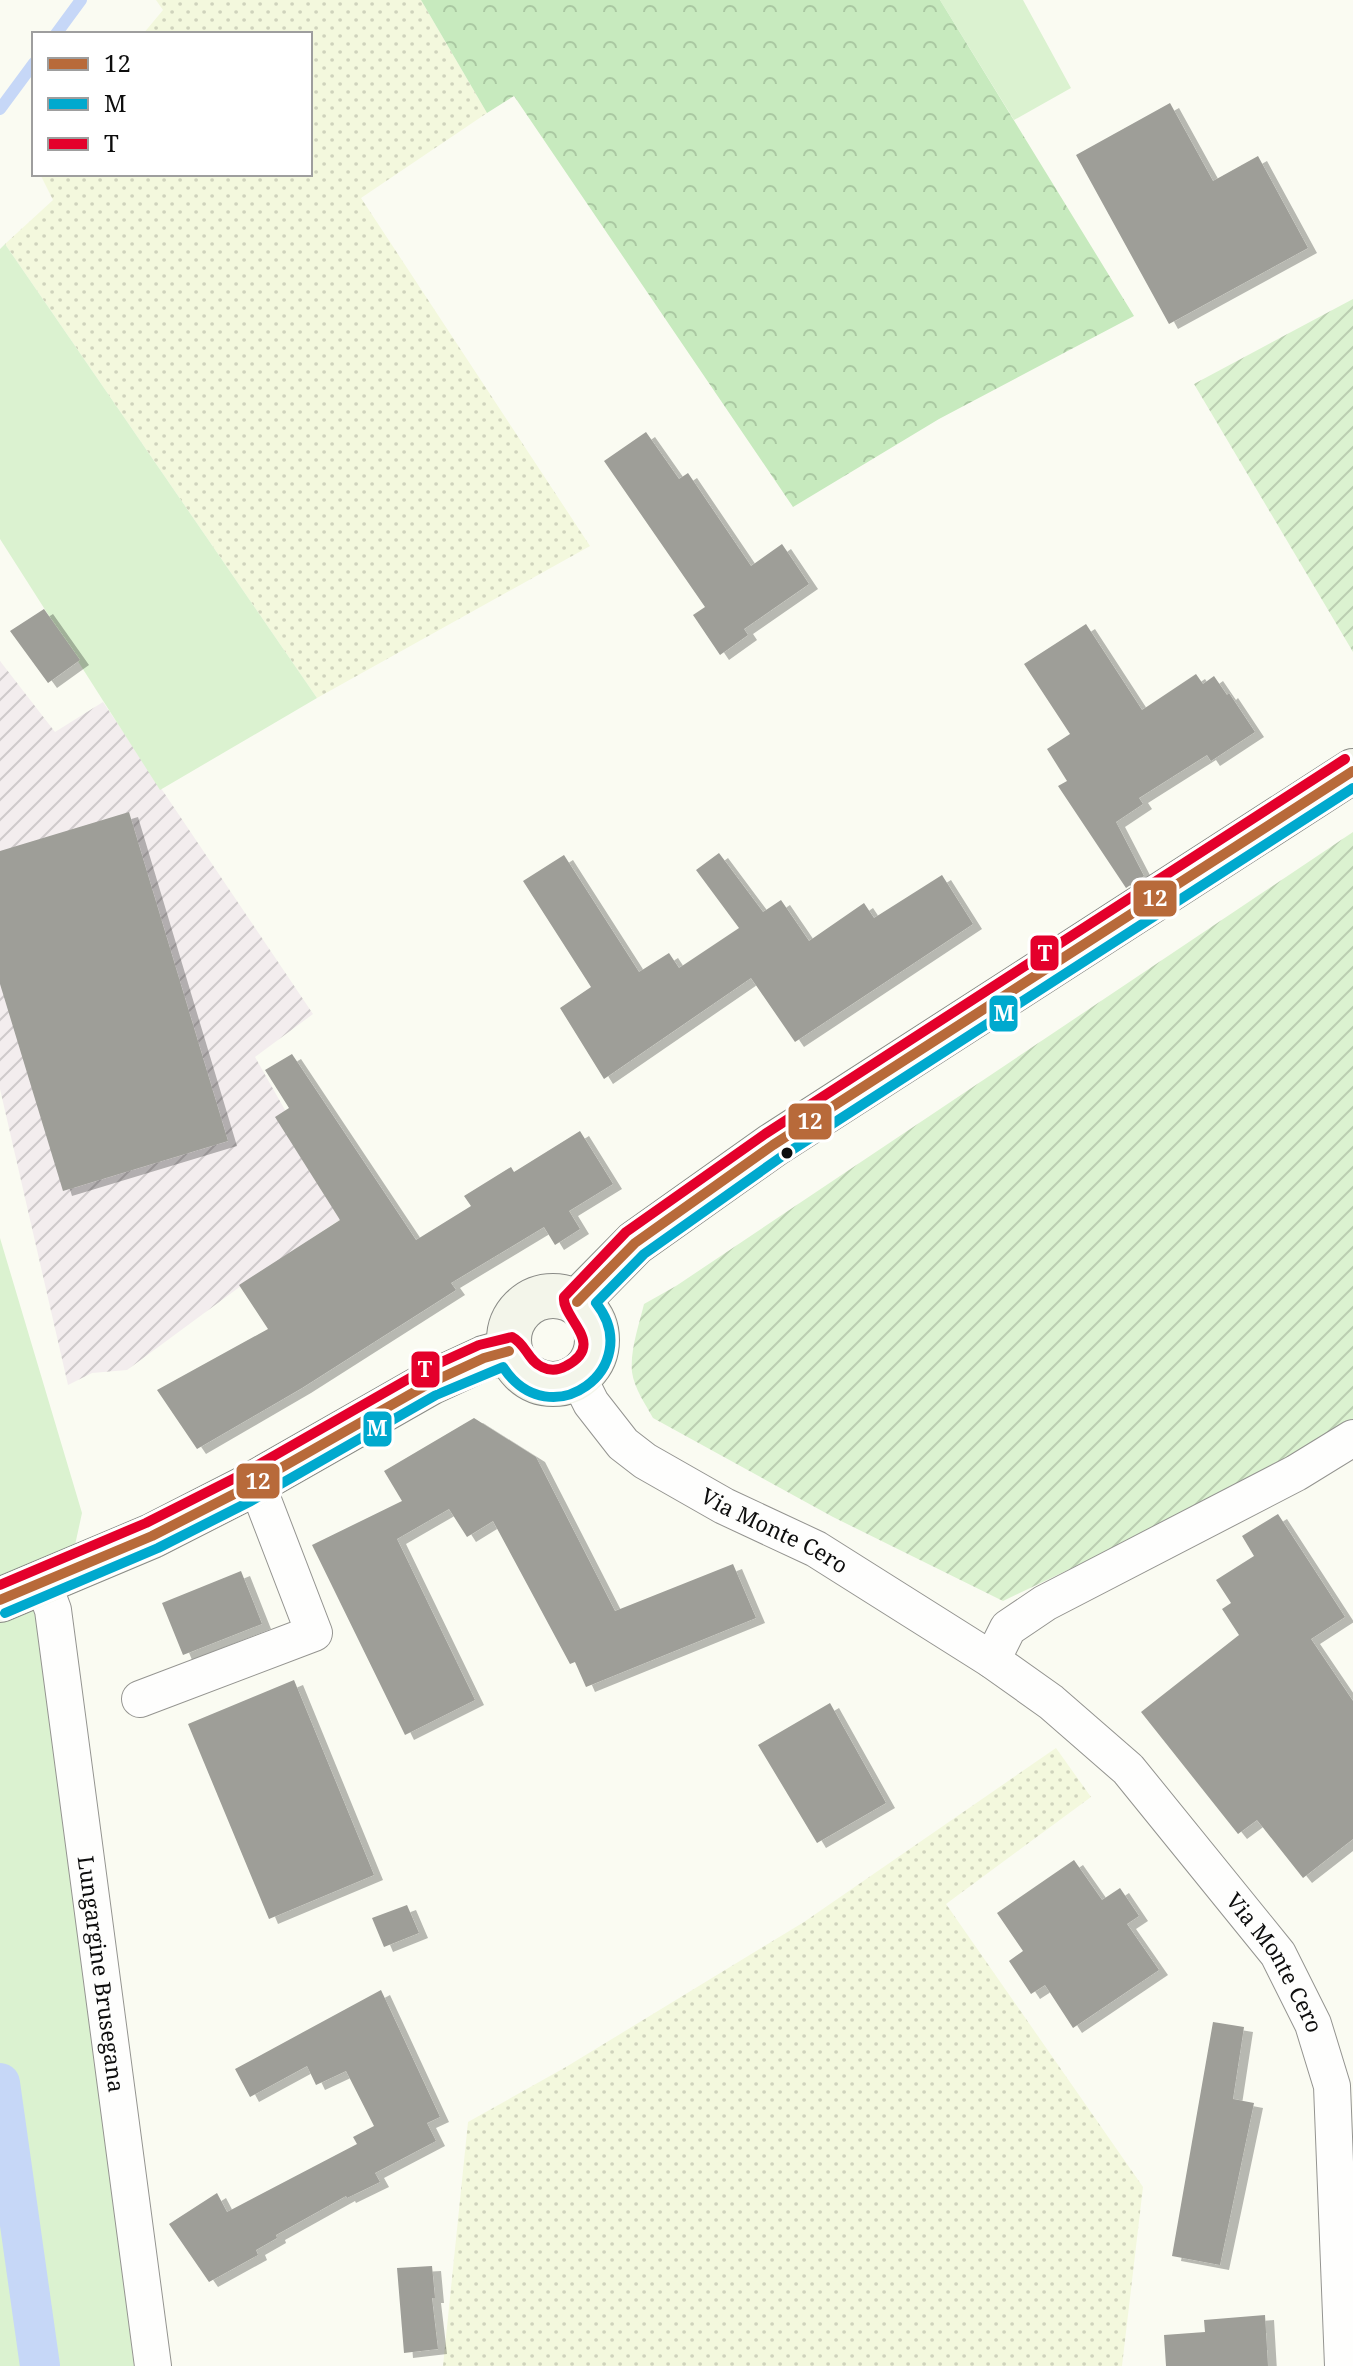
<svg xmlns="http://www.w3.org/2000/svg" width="1353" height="2366" font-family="'Noto Serif',serif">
<defs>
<pattern id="industrial-furrows" width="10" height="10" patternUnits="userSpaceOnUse" patternTransform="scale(2)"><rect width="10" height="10" fill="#f3edee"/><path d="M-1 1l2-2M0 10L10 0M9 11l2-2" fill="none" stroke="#cfcacb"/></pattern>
<pattern id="farmland-dots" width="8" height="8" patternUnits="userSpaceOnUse" patternTransform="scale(2)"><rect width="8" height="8" fill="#f3f8dd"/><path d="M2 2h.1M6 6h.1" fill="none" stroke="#cfd3bc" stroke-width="1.8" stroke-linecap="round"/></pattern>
<pattern id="forest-crowns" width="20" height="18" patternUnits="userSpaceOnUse" patternTransform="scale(2)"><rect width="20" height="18" fill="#c7eabe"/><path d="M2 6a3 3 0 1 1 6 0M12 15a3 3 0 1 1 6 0" fill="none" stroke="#aac8a2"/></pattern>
<pattern id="garden-furrows" width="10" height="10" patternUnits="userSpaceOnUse" patternTransform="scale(2)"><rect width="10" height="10" fill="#dbf2d0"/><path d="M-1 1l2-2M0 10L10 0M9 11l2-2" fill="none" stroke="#bbceb1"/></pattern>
<filter id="shadow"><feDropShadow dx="9" dy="5" stdDeviation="0" flood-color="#0004"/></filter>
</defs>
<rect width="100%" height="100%" fill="#fafbf2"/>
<!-- industrial -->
<path fill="url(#industrial-furrows)" d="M0 661 55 732 103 702 313 1014 255 1057 345 1216 245 1283 127 1370 92 1373 68 1385 0 1089Z"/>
<!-- farmland -->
<path fill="url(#farmland-dots)" d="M156 0H421L487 113 361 198 590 546 317 698 5 244 53 200 40 174H310V34H143L163 10Z
M1056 1748 1091 1797 946 1904 1143 2187 1122 2366H443L468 2122 566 2067 804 1922Z"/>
<!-- grass -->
<path fill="#dbf2d0" d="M940 0H1023L1071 88 1014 120Z
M5 244 317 698 160 790 0 539V249Z
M0 1238 82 1513 67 1582 98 2069 134 2366H0Z"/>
<!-- forest -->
<path fill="url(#forest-crowns)" d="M421 0H940L1134 316 939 419 793 507 514 96 487 113Z"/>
<!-- garden -->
<path fill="url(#garden-furrows)" d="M1353 299V652L1194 384Z
M1353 832V1419L1225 1495 1003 1601 833 1517 653 1418C646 1405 634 1388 632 1372 630 1350 639 1325 644 1304L676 1286Z"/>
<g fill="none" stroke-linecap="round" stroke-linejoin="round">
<!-- stream -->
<path stroke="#c6d7f7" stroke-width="12" d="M56 34 81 0
M0 109 34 63"/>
<!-- canal -->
<path stroke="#c6d7f7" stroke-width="40" d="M0 2083 40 2366"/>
</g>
<!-- building -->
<path fill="#9e9e98" filter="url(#shadow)" d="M1170 103 1213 181 1258 156 1308 248 1169 324 1076 155Z
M646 432 679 479 688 473 751 566 782 544 809 584 744 629 748 635 720 655 693 615 705 607 604 461Z
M44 609 80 660 48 683 10 631Z
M1086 624 1142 710 1196 674 1203 684 1214 676 1227 695 1229 693 1255 732 1211 761 1207 755 1139 798 1143 804 1116 822 1144 876 1126 888 1058 786 1067 781 1047 749 1070 734 1024 664Z
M129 812 228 1141 63 1191 0 984V851Z
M719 853 763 912 781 900 809 941 864 903 874 918 942 875 973 924 795 1042 751 978 604 1079 560 1008 591 987 523 881 564 855 639 972 669 953 679 968 739 928 696 870Z
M292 1054 416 1240 471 1206 464 1196 511 1167 514 1172 580 1131 613 1184 569 1211 580 1229 555 1245 544 1227 451 1283 456 1290 302 1388 197 1449 157 1390 268 1329 239 1285 340 1220 275 1117 289 1108 265 1070Z
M474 1418 536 1457 615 1611 733 1564 756 1618 586 1687 575 1662 570 1664 493 1521 467 1537 449 1509 397 1539 475 1700 405 1735 312 1545 402 1501 384 1471Z
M1278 1514 1345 1617 1311 1639 1353 1701V1839L1303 1878 1257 1820 1238 1834 1141 1712 1239 1635 1222 1609 1231 1603 1216 1580 1254 1556 1242 1536Z
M241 1571 262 1624 183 1655 162 1603Z
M294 1680 374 1875 269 1919 188 1724Z
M830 1703 886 1803 817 1843 758 1745Z
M1074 1860 1102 1900 1120 1888 1139 1916 1127 1924 1159 1970 1073 2028 1045 1985 1031 1994 1009 1961 1023 1951 997 1913Z
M407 1905 419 1933 384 1947 372 1918Z
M381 1990 440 2117 427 2123 436 2141 375 2173 380 2182 347 2198 346 2196 276 2235 277 2238 256 2250 258 2255 209 2282 169 2224 217 2193 227 2212 357 2144 353 2137 374 2126 346 2071 316 2085 307 2066 250 2097 235 2069Z
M1213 2022 1244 2027 1233 2099 1254 2103 1220 2265 1172 2256Z
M432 2266 435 2298H432L438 2349 404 2353 397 2268Z
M1265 2315 1268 2366H1166L1164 2335 1205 2332 1204 2320Z"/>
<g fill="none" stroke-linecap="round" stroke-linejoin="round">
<defs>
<g id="minor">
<path id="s1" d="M578 1377 591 1403 623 1444 645 1461 724 1506 816 1549 992 1660 1051 1702 1128 1769 1278 1954 1313 2024 1332 2086 1343 2366"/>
<path id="s2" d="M43 1583 53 1610 153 2366"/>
<path d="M992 1660 1008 1628 1045 1603 1296 1473 1353 1438"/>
<path d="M140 1699 314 1633 256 1482"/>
</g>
<path id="secondary" d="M509 1340a44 44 0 1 1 88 0a44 44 0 1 1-88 0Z
M577 1302 635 1243 773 1145 1353 771
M0 1600 152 1536 244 1489 430 1383 484 1358 509 1351"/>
</defs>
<!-- minor casing -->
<use href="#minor" stroke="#949490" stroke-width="38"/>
<!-- secondary casing -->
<use href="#secondary" stroke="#8a8b87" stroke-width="46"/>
<!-- minor -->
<use href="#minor" stroke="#fefefd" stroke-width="36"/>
<!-- secondary -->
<use href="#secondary" stroke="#f3f5ea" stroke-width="44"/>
<defs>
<path id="bus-1" d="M577 1302 635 1243 773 1145 1353 771
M0 1600 152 1536 244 1489 430 1383 484 1358 509 1351"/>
<path id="bus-2" d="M5 1613 158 1548 251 1501 436 1395 503 1367C550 1439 647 1367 596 1303L644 1254 781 1157 1353 788"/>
<path id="bus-3" d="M0 1585 146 1523 237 1477 424 1370 479 1345 512 1337C526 1344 528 1361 542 1367 550 1371 559 1370 566 1366 608 1344 561 1318 564 1297L626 1232 765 1134 1345 759"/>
</defs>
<!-- bus-1 casing -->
<use href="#bus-1" stroke="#fff" stroke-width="16"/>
<!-- bus-2 casing -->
<use href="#bus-2" stroke="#fff" stroke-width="16"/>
<!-- bus-3 casing -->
<use href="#bus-3" stroke="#fff" stroke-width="16"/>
<!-- bus-1 -->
<use href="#bus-1" stroke="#b86a3a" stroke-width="10"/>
<!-- bus-2 -->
<use href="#bus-2" stroke="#00a9ce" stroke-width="10"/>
<!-- bus-3 -->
<use href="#bus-3" stroke="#e4002b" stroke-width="10"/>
</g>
<!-- markers -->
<circle fill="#0d0d0d" stroke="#fff" stroke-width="3" cx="787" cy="1153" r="7"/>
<g text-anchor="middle" stroke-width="8" stroke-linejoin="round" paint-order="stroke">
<!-- street labels -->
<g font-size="22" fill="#0d0d0d" stroke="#fff">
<text dy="8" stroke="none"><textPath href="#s1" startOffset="256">Via Monte Cero</textPath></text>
<text dy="8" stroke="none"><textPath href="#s1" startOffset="928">Via Monte Cero</textPath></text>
<text dy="8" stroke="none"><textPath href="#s2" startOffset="396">Lungargine Brusegana</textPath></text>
</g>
</g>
<g stroke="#fff" stroke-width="3">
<rect x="1132" y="879" width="46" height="39" rx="8" fill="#b86a3a"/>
<rect x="1029" y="934" width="31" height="38" rx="8" fill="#e4002b"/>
<rect x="988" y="994" width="31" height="39" rx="8" fill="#00a9ce"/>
<rect x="787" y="1102" width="46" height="39" rx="8" fill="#b86a3a"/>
<rect x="410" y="1350" width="31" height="39" rx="8" fill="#e4002b"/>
<rect x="362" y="1410" width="31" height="38" rx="8" fill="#00a9ce"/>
<rect x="235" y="1462" width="46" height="38" rx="8" fill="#b86a3a"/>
</g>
<g font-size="22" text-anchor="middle" font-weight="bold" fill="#fff">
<text x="1155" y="906">12</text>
<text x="1045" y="961">T</text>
<text x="1004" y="1021">M</text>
<text x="810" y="1129">12</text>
<text x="425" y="1377">T</text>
<text x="377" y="1436">M</text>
<text x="258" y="1489">12</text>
</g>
<!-- legend -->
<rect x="32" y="32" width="280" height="144" fill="#ffffff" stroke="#9e9e9e" stroke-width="2"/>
<rect x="48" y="58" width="40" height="12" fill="#b86a3a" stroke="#9e9e9e" stroke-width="2"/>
<text x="104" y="72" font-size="24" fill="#0d0d0d">12</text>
<rect x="48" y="98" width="40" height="12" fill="#00a9ce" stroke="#9e9e9e" stroke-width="2"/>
<text x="104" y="112" font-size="24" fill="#0d0d0d">M</text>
<rect x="48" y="138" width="40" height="12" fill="#e4002b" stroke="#9e9e9e" stroke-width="2"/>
<text x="104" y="152" font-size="24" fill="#0d0d0d">T</text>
</svg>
